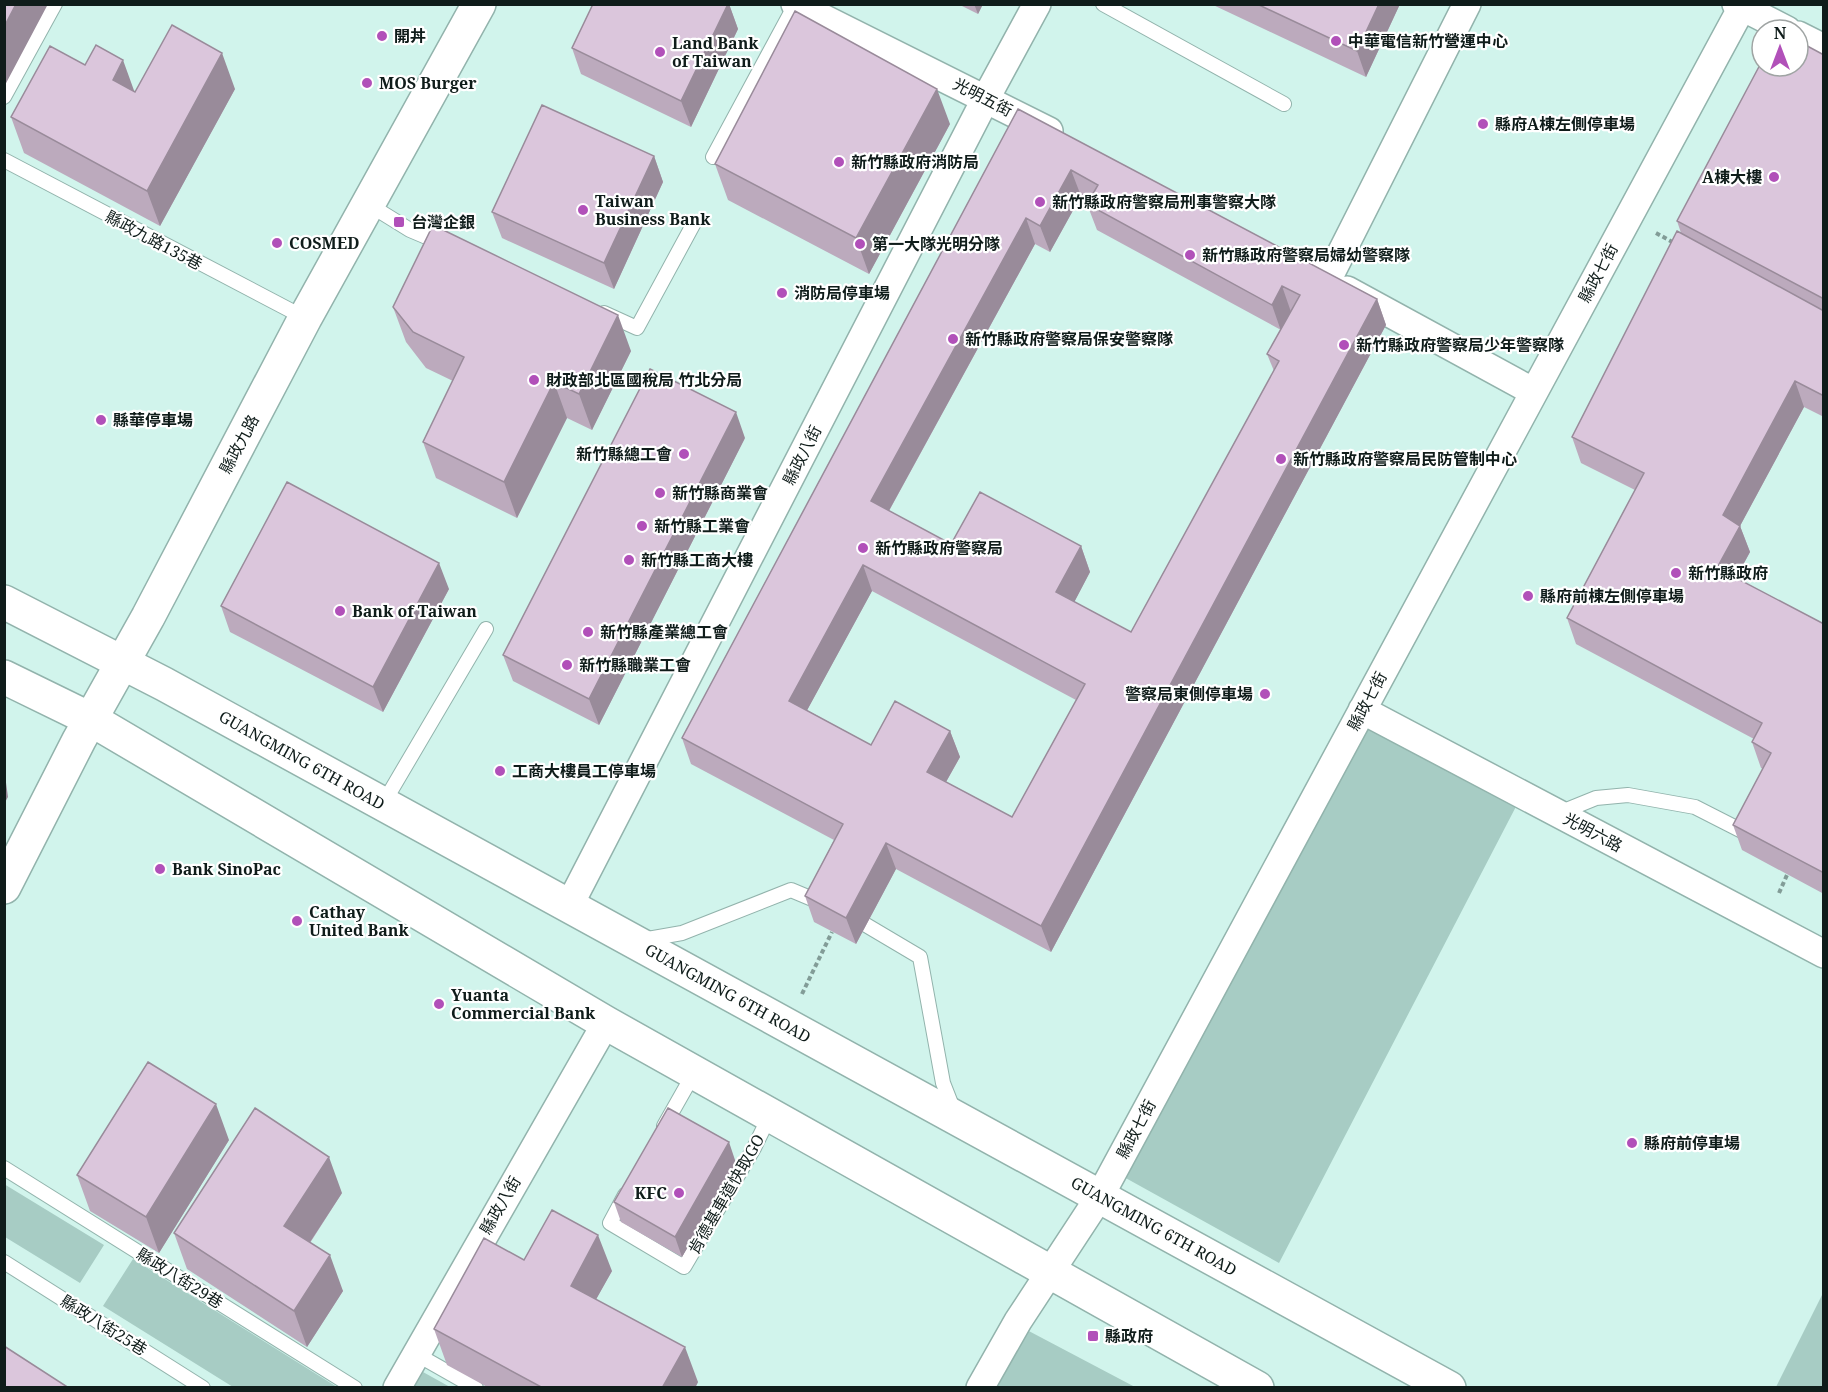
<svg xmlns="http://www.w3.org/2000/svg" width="1828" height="1392" font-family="'Noto Serif','Noto Sans TC',serif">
<rect width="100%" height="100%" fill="#d1f4ec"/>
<!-- green -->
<path fill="#a7ccc4" d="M1362 710 1522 795 1279 1263 1113 1171Z
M4 1184 104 1245 80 1283 5 1237Z
M133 1259 337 1387H233L103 1306Z
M1823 1293V1387H1776Z
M1025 1329 1135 1387 991 1388Z
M423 1372 450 1387H414Z"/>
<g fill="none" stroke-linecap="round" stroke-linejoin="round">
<defs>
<path id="service" d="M1103 4 1284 104
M4 97 55 4
M713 157 795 5
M4 160 305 318
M368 204 410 230 443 244
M604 313 637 328 694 223
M383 804 486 629
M1559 813 1596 798 1628 795 1695 807 1748 834
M866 925 920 957 943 1083 954 1111
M642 940 682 933 791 890 822 903
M664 1126 694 1073
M4 1168 355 1388
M625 1195 610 1223 684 1267 754 1148 770 1115
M4 1262 203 1388
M416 1354 476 1388"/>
<path id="minor" d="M795 4 1049 131
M1736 4 1787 30
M1798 35 1824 48
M1300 264 1328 279 1467 4
M1347 290 1534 392
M1362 710 1824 954
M569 906 986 98 1037 4
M397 1388 606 1023
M980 1388 1018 1321 1100 1196 1742 7"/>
<path id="tertiary" d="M4 887 79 740 148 617 305 318 479 4"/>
<path id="secondary" d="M4 602 164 684 1449 1388
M4 677 92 720 606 1023 1257 1388"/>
</defs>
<!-- service casing -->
<use href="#service" stroke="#92b3ac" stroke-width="16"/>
<!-- minor casing -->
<use href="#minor" stroke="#92b3ac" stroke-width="30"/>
<!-- tertiary casing -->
<use href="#tertiary" stroke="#92b3ac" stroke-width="36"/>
<!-- secondary casing -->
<use href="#secondary" stroke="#92b3ac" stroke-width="36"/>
<!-- path -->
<path stroke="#829c97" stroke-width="4" stroke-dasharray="4.5 3" stroke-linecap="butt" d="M1656 233 1676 244
M1779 893 1787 875
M802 994 832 932"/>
<!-- service -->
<use href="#service" stroke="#fff" stroke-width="14"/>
<!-- minor -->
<use href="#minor" stroke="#fff" stroke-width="27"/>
<!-- tertiary -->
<use href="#tertiary" stroke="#fff" stroke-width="33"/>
<!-- secondary -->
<use href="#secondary" stroke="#fff" stroke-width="33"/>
</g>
<!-- wall -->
<path fill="#bcaabd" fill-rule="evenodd" d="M593 4H729L738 29 691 127 581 74 572 48Z
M958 4H983L978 14Z
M1211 4H1400L1366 77Z
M1824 55V417L1804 407 1740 526 1750 552 1736 578 1824 624V894L1742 850 1733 825 1763 769 1761 768 1752 742 1754 739 1576 644 1567 618 1635 490 1581 463 1572 437 1681 233 1677 221Z
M235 89 160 226 24 153 11 117 135 92Z
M1018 109 1377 299 1386 325 1051 952 896 869 856 944 814 922 805 896 834 840 691 764 682 738ZM1081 196 1089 201 1087 204 1097 230 1281 330 1267 354 1274 371 1131 632 1074 602 1090 572 1081 546 951 544 889 511 1035 244 1050 252ZM872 591 1076 700 1012 817 946 782 960 757 950 731 871 745 807 710Z
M950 124 869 274 728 200 715 164Z
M654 156 663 182 614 289 502 238 492 212Z
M393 307 631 351 592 430 567 418 517 518 436 478 423 442 453 381 426 368 406 342Z
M745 438 599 725 513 681 503 655Z
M449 589 383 712 230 632 221 606Z
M229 1140 159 1253 90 1211 77 1175Z
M736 1163 682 1257 621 1222 614 1202Z
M342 1193 310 1243 343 1291 307 1347 187 1269 174 1233Z
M524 1260 612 1271 596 1299 698 1382 695 1388H489L447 1365 434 1329Z"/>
<!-- shaded-wall -->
<path fill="#998b9a" d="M16 4H48L4 87V27Z
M728 4H729L738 29 691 127 681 101Z
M974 4H983L978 14Z
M1379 4H1400L1366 77 1357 51Z
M222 53 235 89 160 226 147 191Z
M123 60 136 96 113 80Z
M937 89 950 124 869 274 856 238Z
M654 156 663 182 614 289 604 263Z
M1071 170 1081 196 1050 252 1040 226Z
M1026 218 1035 244 880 527 871 501Z
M1282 286 1291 312 1281 331 1272 305Z
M1377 299 1386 325 1051 952 1041 926Z
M618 315 631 351 592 430 579 394Z
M1795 381 1804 407 1740 526 1750 552 1727 594 1717 568 1723 515Z
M554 382 567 418 517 518 504 482Z
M736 412 745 438 599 725 589 699Z
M1081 546 1090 572 1066 618 1056 592Z
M439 563 449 589 383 712 373 687Z
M863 565 872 591 798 727 789 701Z
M950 731 960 757 937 798 927 772Z
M4 768 8 797 4 804Z
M886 843 896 869 856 944 846 918Z
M216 1104 229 1140 159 1253 146 1217Z
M729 1142 736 1163 682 1257 675 1237Z
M329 1157 342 1193 297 1262 284 1226Z
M598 1235 612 1271 584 1321 571 1286Z
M330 1255 343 1291 307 1347 294 1311Z
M685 1347 698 1382 695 1388H662Z"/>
<!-- building -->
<path fill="#dbc6dc" stroke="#998b9a" stroke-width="1.5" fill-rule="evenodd" d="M4 4H16L4 27Z
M593 4H728L681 101 572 48Z
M1257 4H1379L1357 51Z
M795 11 937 89 856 238 715 164Z
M172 25 222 53 147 191 11 117 50 46 85 65 96 45 123 60 113 80 135 92Z
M1798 41 1824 55V299L1677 221 1762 61V66H1798Z
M542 105 654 156 604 263 492 212Z
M1018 109 1377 299 1041 926 886 843 846 918 805 896 843 824 682 738ZM1071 170 1098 185 1087 204 1272 305 1282 286 1300 295 1267 354 1279 361 1131 632 1056 592 1081 546 980 492 951 544 871 501 1026 218 1040 226ZM863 565 1085 684 1012 817 927 772 950 731 895 701 871 745 789 701Z
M433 225 618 315 579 394 554 382 504 482 423 442 464 357 413 332 393 307Z
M1677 231 1824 311V396L1795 381 1723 515 1740 526 1717 568 1824 624V873L1733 825 1771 753 1752 742 1762 723 1567 618 1644 473 1572 437Z
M650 369 736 412 589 699 503 655Z
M287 482 439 563 373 687 221 606Z
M148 1062 216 1104 146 1217 77 1175Z
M255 1108 329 1157 284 1226 330 1255 294 1311 174 1233Z
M668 1108 729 1142 675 1237 614 1202Z
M552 1210 598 1235 571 1286 685 1347 662 1388H543L434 1329 484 1238 524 1260Z
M4 1346 69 1388H4Z"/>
<!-- markers -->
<g fill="#b150b9" stroke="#fff" stroke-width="2">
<circle cx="382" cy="36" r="6"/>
<circle cx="1336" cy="41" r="6"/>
<circle cx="660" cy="52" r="6"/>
<circle cx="367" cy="83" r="6"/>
<circle cx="1483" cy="124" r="6"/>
<circle cx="839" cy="162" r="6"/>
<circle cx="1774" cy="177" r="6"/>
<circle cx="1040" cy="202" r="6"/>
<circle cx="583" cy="210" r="6"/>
<rect x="393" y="216" width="12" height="12" rx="3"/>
<circle cx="277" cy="243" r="6"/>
<circle cx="860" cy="244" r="6"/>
<circle cx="1190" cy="255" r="6"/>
<circle cx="782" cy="293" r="6"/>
<circle cx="953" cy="339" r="6"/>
<circle cx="1344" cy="345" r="6"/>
<circle cx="534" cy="380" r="6"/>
<circle cx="101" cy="420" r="6"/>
<circle cx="684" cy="454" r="6"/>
<circle cx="1281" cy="459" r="6"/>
<circle cx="660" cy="493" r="6"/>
<circle cx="642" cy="526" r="6"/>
<circle cx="863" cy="548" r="6"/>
<circle cx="629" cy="560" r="6"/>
<circle cx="1676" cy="573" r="6"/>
<circle cx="1528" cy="596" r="6"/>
<circle cx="340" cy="611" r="6"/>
<circle cx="588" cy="632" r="6"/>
<circle cx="567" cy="665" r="6"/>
<circle cx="1265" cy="694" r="6"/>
<circle cx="500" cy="771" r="6"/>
<circle cx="160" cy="869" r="6"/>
<circle cx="297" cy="921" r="6"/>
<circle cx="439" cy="1004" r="6"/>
<circle cx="1632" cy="1143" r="6"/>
<circle cx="679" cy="1193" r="6"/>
<rect x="1087" y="1330" width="12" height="12" rx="3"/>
</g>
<g text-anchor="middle" stroke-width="4.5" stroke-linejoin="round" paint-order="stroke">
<!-- poi labels -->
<g font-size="16" font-weight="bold" fill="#0f1c1a" stroke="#fff" text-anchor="start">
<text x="394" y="42">開丼</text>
<text x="1348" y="47">中華電信新竹營運中心</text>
<text x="672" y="49">Land Bank<tspan x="672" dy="18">of Taiwan</tspan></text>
<text x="379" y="89">MOS Burger</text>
<text x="1495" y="130">縣府A棟左側停車場</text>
<text x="851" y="168">新竹縣政府消防局</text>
<text x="1762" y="183" text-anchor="end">A棟大樓</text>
<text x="595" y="207">Taiwan<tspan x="595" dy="18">Business Bank</tspan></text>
<text x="1052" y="208">新竹縣政府警察局刑事警察大隊</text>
<text x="411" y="228">台灣企銀</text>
<text x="289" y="249">COSMED</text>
<text x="872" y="250">第一大隊光明分隊</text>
<text x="1202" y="261">新竹縣政府警察局婦幼警察隊</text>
<text x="794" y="299">消防局停車場</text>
<text x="965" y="345">新竹縣政府警察局保安警察隊</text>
<text x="1356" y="351">新竹縣政府警察局少年警察隊</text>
<text x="546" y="386">財政部北區國稅局 竹北分局</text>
<text x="113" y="426">縣華停車場</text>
<text x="672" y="460" text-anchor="end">新竹縣總工會</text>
<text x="1293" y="465">新竹縣政府警察局民防管制中心</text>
<text x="672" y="499">新竹縣商業會</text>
<text x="654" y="532">新竹縣工業會</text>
<text x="875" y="554">新竹縣政府警察局</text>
<text x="641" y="566">新竹縣工商大樓</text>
<text x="1688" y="579">新竹縣政府</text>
<text x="1540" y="602">縣府前棟左側停車場</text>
<text x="352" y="617">Bank of Taiwan</text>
<text x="600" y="638">新竹縣產業總工會</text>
<text x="579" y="671">新竹縣職業工會</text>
<text x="1253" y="700" text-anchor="end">警察局東側停車場</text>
<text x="512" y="777">工商大樓員工停車場</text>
<text x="172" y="875">Bank SinoPac</text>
<text x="309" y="918">Cathay<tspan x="309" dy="18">United Bank</tspan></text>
<text x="451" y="1001">Yuanta<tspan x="451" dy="18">Commercial Bank</tspan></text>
<text x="1644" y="1149">縣府前停車場</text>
<text x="667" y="1199" text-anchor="end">KFC</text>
<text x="1105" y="1342">縣政府</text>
</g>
<!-- street labels -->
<g font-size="16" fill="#0f1c1a" stroke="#fff">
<text transform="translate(983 97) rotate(27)" y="6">光明五街</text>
<text transform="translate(154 240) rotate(28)" y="6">縣政九路135巷</text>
<text transform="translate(1598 273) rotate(-62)" y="6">縣政七街</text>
<text transform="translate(239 444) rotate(-62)" y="6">縣政九路</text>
<text transform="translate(802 455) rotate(-63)" y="6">縣政八街</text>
<text transform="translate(1367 701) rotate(-62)" y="6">縣政七街</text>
<text transform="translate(302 760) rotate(29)" y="6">GUANGMING 6TH ROAD</text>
<text transform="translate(1593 832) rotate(28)" y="6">光明六路</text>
<text transform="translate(728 993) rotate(29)" y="6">GUANGMING 6TH ROAD</text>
<text transform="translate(1136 1129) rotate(-62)" y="6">縣政七街</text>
<text transform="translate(726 1194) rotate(-60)" y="6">肯德基車道快取GO</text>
<text transform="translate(500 1205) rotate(-60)" y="6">縣政八街</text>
<text transform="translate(1154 1226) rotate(29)" y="6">GUANGMING 6TH ROAD</text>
<text transform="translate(180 1278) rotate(32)" y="6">縣政八街29巷</text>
<text transform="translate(104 1325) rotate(32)" y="6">縣政八街25巷</text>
</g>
</g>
<!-- border -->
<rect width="1828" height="1392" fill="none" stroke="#0f1c1a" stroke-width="12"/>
<!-- north arrow -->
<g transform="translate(1780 48)"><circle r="28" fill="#ffffff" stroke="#9fa4a3" stroke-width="1.5"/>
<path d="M0-4.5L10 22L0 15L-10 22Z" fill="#b150b9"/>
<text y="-9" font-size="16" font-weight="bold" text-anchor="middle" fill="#0f1c1a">N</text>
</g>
</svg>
